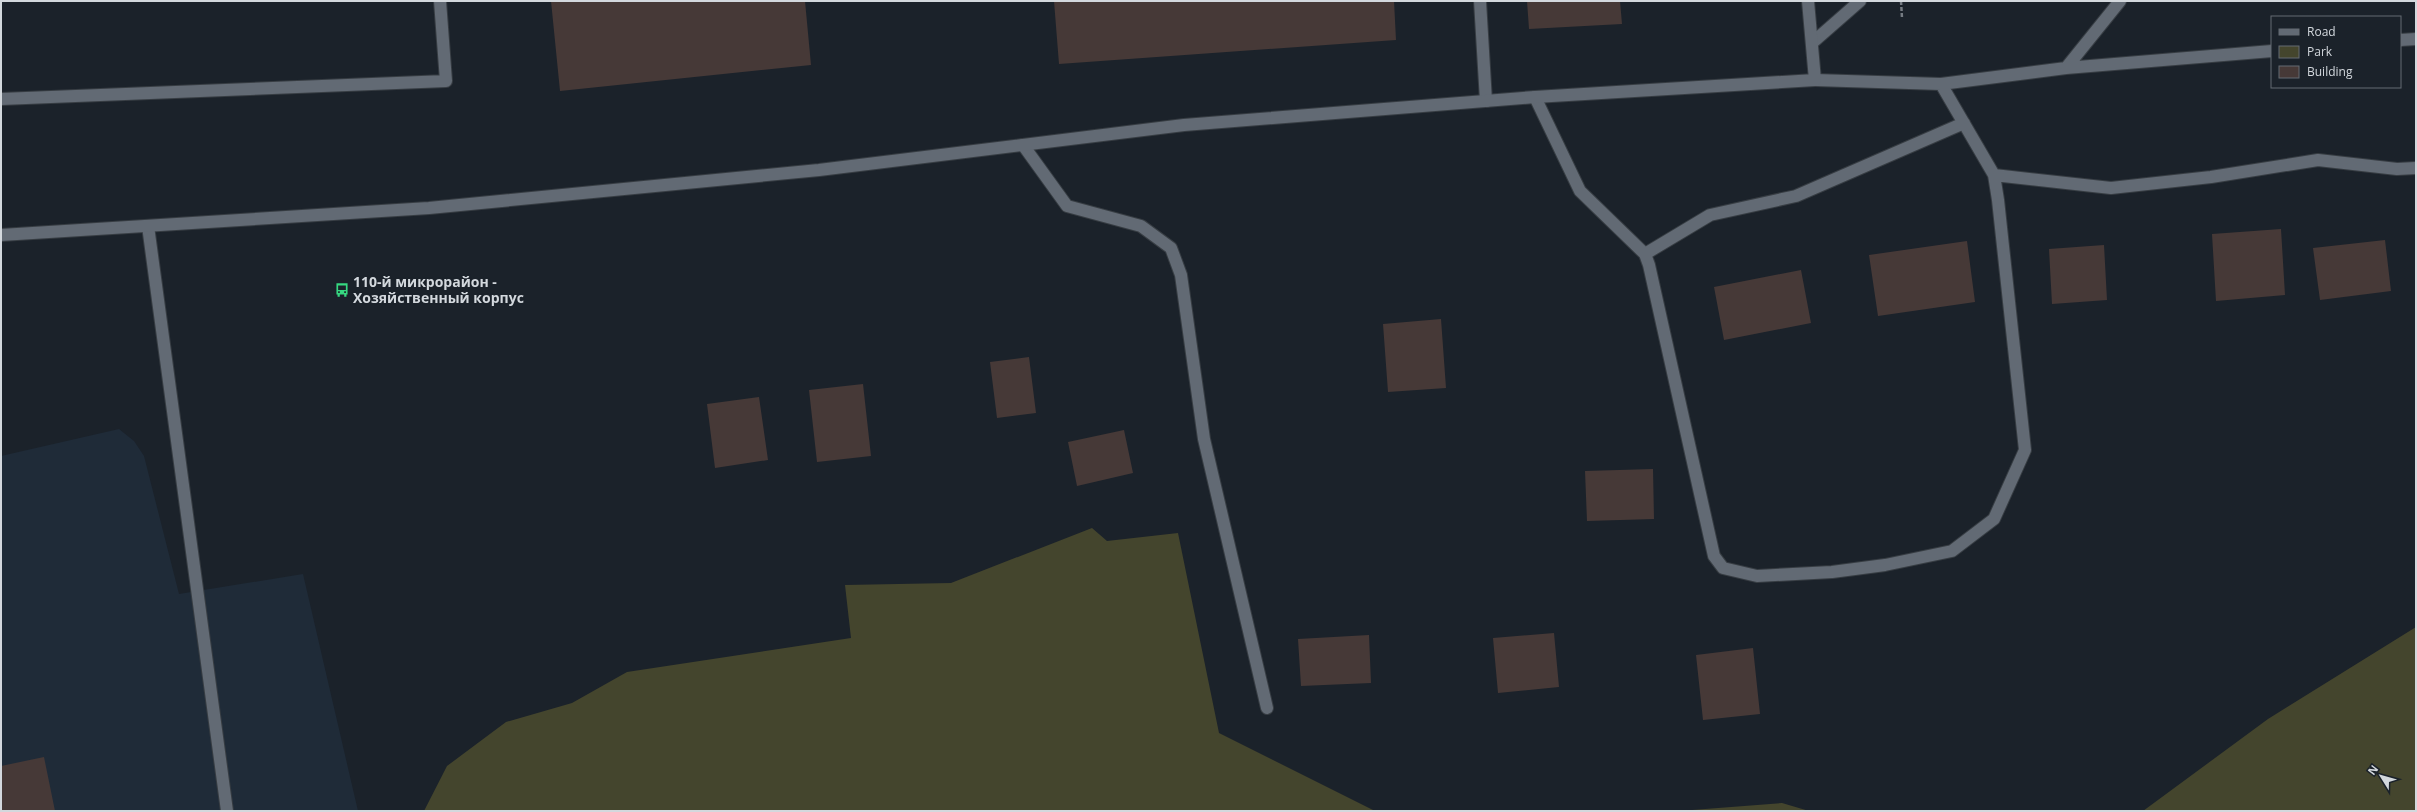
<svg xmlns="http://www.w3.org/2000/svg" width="2417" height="812" font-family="'Open Sans',sans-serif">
<rect width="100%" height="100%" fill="#1b222a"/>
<!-- built -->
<path fill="#1f2b38" d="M119 429 134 441 144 456 179 594 303 574 358 811H1V456Z"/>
<!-- green -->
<path fill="#44452d" d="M1092 528 1107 541 1178 533 1219 733 1375 811H424L447 766 506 722 572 703 627 672 851 638 845 585 951 583Z
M2416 627V811H2143L2268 719Z
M1782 803 1809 811H1679Z"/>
<!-- building -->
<path fill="#463937" d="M551 1H805L811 65 560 91Z
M1054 1H1394L1396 40 1059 64Z
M1527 1H1620L1622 24 1529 29Z
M2281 229 2285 295 2216 301 2212 234Z
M2385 240 2391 291 2320 300 2313 248Z
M1967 241 1975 302 1878 316 1869 255Z
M2104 245 2107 300 2052 304 2049 249Z
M1801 270 1811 323 1724 340 1714 287Z
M1441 319 1446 388 1388 392 1383 324Z
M1029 357 1036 413 997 418 990 362Z
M863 384 871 456 817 462 809 390Z
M759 397 768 460 715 468 707 404Z
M1124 430 1133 473 1077 486 1068 442Z
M1653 469 1654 519 1587 521 1585 471Z
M1554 633 1559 687 1498 693 1493 638Z
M1369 635 1371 683 1301 686 1298 639Z
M1753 648 1760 714 1703 720 1696 655Z
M44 757 55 811H1V766Z"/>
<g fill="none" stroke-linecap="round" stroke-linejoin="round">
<defs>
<path id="lane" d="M1480 1 1486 101
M1 99 446 81 440 1
M148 226 227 811"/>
<path id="street" d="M2400 40 2416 39
M1812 43 1860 1
M2066 68 2120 1
M1815 80 1941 84 2066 68 2272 51
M1535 97 1580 191 1645 254 1649 265 1714 556 1723 568 1757 576 1832 572 1885 565 1952 551 1994 519 2025 450 1998 200 1994 175 1941 84
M1023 145 1067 206 1141 226 1171 248 1181 275 1204 439 1267 708
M1994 175 2111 188 2211 177 2318 160 2397 169 2416 168
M1645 254 1710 215 1796 196 1964 123"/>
<path id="secondary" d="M1 235 429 208 819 170 1184 125 1535 97 1815 80 1808 1"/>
</defs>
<!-- lane casing -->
<use href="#lane" stroke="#373d43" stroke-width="14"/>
<!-- street casing -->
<use href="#street" stroke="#373d43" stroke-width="14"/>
<!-- secondary casing -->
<use href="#secondary" stroke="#373d43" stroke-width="14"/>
<!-- path -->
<path stroke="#757b82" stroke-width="2.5" stroke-dasharray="4 2" stroke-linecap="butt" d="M1901 1 1902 18"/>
<!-- lane -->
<use href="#lane" stroke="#626a74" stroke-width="12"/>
<!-- street -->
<use href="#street" stroke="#626a74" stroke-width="12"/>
<!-- secondary -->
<use href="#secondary" stroke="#626a74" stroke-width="12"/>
</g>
<!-- icons -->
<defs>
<symbol id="bus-bare" viewBox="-9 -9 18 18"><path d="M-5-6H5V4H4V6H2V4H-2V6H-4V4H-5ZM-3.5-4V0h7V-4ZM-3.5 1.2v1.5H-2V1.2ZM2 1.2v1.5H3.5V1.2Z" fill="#36d880" stroke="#1b222a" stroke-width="2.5" paint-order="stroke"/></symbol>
</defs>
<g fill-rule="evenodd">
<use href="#bus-bare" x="332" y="280" width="20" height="20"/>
</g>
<g text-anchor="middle" stroke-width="3" stroke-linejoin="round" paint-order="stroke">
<!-- poi labels -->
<g font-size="14" font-weight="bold" fill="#d3d8dd" stroke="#1b222a" text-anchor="start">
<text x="353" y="287">110-й микрорайон -<tspan x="353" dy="16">Хозяйственный корпус</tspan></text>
</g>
</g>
<!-- border -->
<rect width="2417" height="812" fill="none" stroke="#d3d8dd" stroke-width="4"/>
<!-- legend -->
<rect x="2271" y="16" width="130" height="72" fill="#1b222a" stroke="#656b72"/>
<rect x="2279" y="29" width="20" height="6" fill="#626a74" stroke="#656b72"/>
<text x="2307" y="36" font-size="12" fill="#d3d8dd">Road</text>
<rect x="2279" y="46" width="20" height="12" fill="#44452d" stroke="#656b72"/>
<text x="2307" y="56" font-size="12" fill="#d3d8dd">Park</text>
<rect x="2279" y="66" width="20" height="12" fill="#463937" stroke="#656b72"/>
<text x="2307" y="76" font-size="12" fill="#d3d8dd">Building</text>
<!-- north arrow -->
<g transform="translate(2381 776) rotate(307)" stroke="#1b222a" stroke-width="3" paint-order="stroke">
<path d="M0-3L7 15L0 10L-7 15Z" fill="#d3d8dd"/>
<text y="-6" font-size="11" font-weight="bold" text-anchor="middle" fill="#d3d8dd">N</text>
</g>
</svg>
